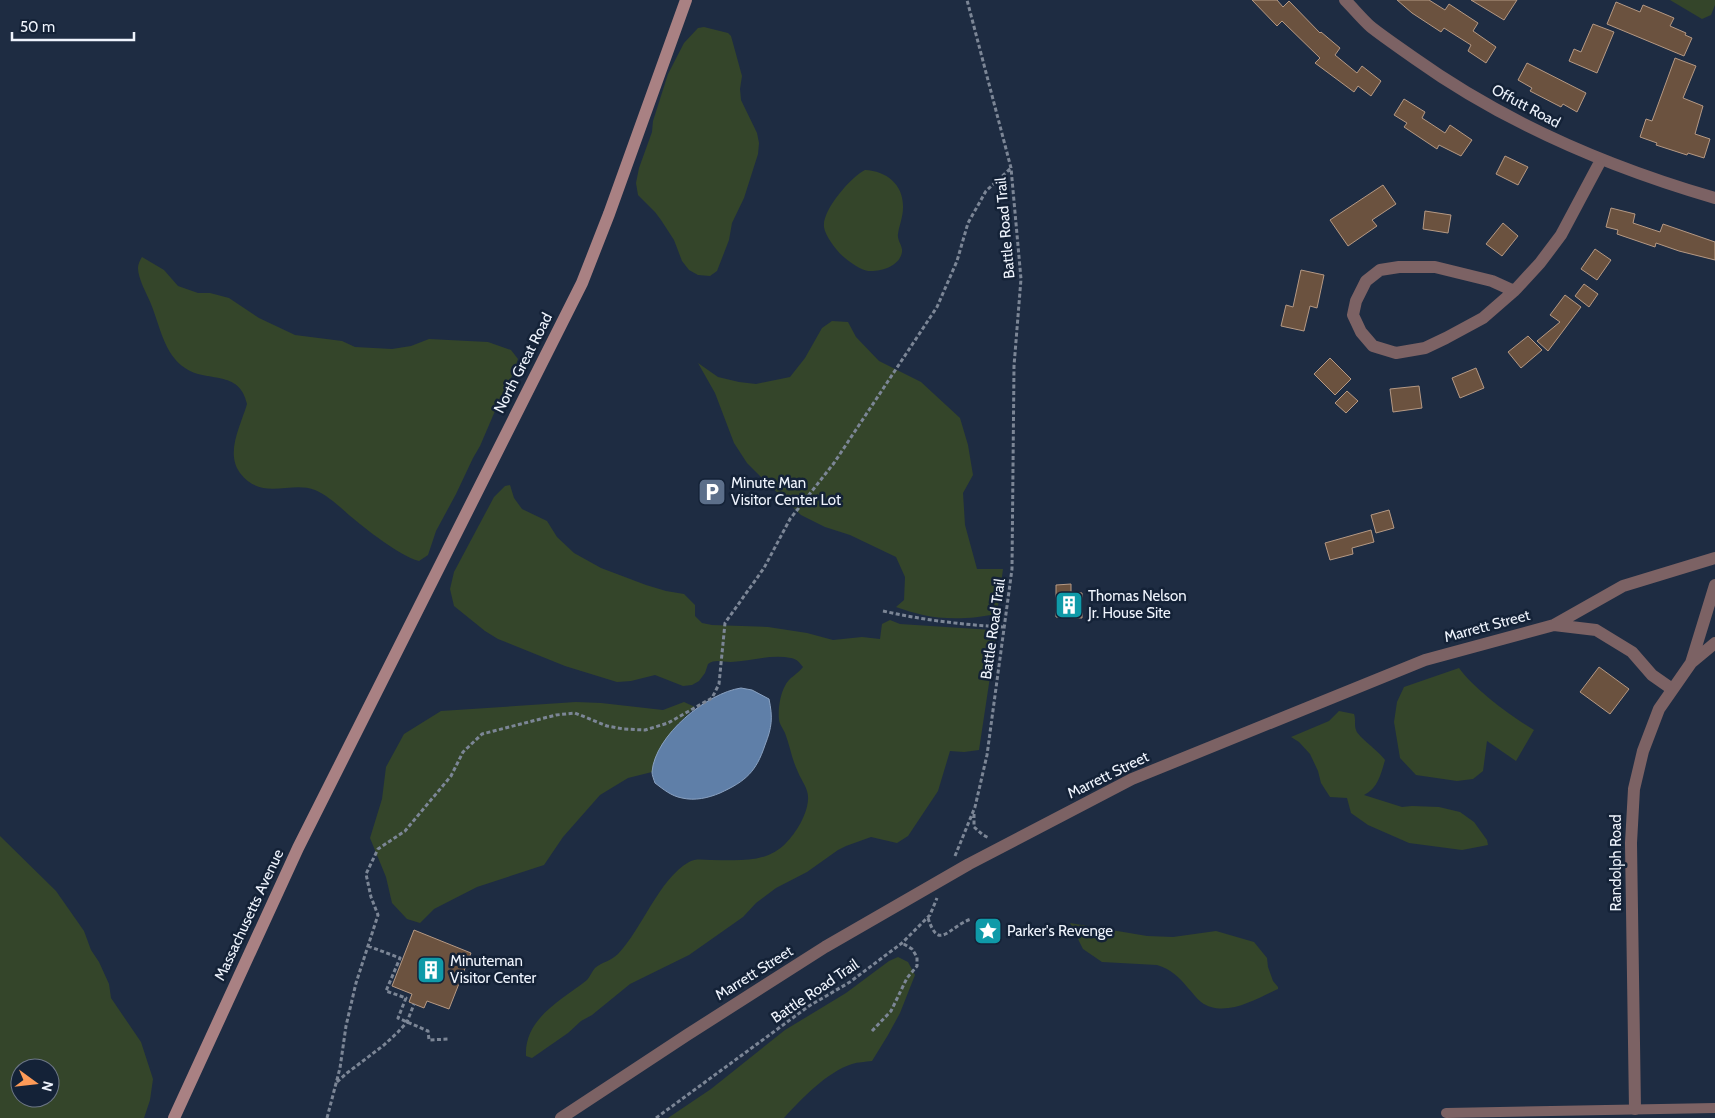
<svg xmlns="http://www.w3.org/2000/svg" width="1715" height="1118" font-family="Cabin,sans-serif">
<rect width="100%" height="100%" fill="#1e2c42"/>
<!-- green -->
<path fill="#34452a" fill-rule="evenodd" d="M1670 0H1715V5L1711 15 1702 19Z
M704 27 728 33 731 36 742 76 740 89 741 100 757 133 759 143 758 154 744 198 732 223 729 240 717 271 710 276 698 275 689 270 682 261 674 240 661 220 655 212 638 195 636 183 639 168 652 132 653 121 668 74 684 43 698 28Z
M865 170C887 171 904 185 903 208 903 217 899 226 898 234 897 241 903 246 902 252 900 266 881 272 868 271 861 270 851 263 845 258 838 253 825 236 824 227 822 210 851 177 865 170Z
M142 257 164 270 178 286 198 293H210L229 298 259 318 295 335 342 341 355 347 392 349 411 346 429 339 488 342 511 350 518 359 509 384 501 397 480 446 473 458 456 494 436 531 428 555 419 561C398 555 366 529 349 515 339 506 327 495 315 490 291 480 262 502 240 473 225 453 241 425 247 404 240 369 206 383 185 368 164 354 160 326 151 304 147 294 138 279 138 268 138 264 140 260 142 257Z
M832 321 848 322 856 337 879 361 921 382 960 418 968 445 973 475 963 493 965 525 977 569H1003L998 606 995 614C974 619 944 620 923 615 914 613 905 610 896 607L904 600 905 577 896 557 850 535 825 527 801 515 764 480 747 463 734 443 715 393 698 363 718 377 739 382 756 384 790 377 805 358 822 328Z
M510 485 514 498 522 509 547 521 557 537 574 553 601 568 646 585 666 591 684 594 695 605V616L702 623 712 625 768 627 807 633 833 640 862 637 880 639 882 624 890 620 900 624 992 630 996 637 979 750 964 752 950 751 938 791 908 836 897 843 871 837 846 846 838 850 807 872 776 888 756 903 743 917 689 955 630 984 592 1015 581 1021 568 1033 532 1058 526 1056C524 1018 562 1000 587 980 590 977 592 971 595 968 602 962 611 961 618 954 642 929 659 879 689 862 696 858 704 860 711 860 737 860 766 864 786 843 796 833 807 815 808 800 809 789 802 782 798 772 792 760 790 746 785 733 783 728 779 724 779 719 778 710 780 694 785 686 788 678 798 674 803 667 799 662 797 659 791 658 771 654 751 661 731 662 722 662 715 659 708 664L705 673 699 681 692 685 683 686 655 675 631 681 617 682 565 666 498 639 485 631 454 606 450 589 454 572 494 497 505 486Z
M1459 668C1474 689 1512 717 1534 730L1516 761 1487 741 1483 771 1473 779 1457 781 1416 775 1400 758 1394 722 1397 702 1404 687Z
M576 702 601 703 663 710 684 702 695 707 675 727 657 756 652 772 628 778 600 795 563 837 544 865 477 887 434 909 420 923 407 919 392 903 386 877 370 838 382 799 386 767 404 734 441 711Z
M1339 711 1354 714C1356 720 1354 725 1356 730 1358 737 1379 751 1385 760 1381 774 1378 788 1364 795L1402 807 1412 806 1439 807 1460 812 1474 822 1487 840 1488 845 1462 850 1409 843 1368 825 1351 813 1347 798 1330 797 1321 783 1318 771 1310 754 1299 742 1291 737 1329 721Z
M0 836 56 891 84 931 91 950 99 962 109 984 111 998 141 1042 153 1079 150 1100 144 1118H0ZM20 1068H50V1098H20Z
M1070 923 1147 936 1173 937 1216 931 1254 942 1267 958 1268 967 1273 981 1278 987V989C1256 999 1224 1019 1201 1002 1196 998 1192 992 1188 988 1179 977 1171 969 1157 965L1102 962 1083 949Z
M898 957 908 962 915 975 900 1013 888 1035 872 1061C865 1062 858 1062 852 1064 827 1072 801 1099 784 1118H668L711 1089 785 1030 846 993 889 961Z"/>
<!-- water -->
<path fill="#5f7fa8" stroke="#8aa2c2" d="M741 688 752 690 769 699C773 718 772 727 765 745 756 772 746 781 720 793 708 798 695 801 682 798 671 796 663 789 655 783 654 780 652 775 652 772 655 735 707 693 741 688Z"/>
<!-- building -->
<path fill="#6b523f" stroke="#b59984" d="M1252 0H1277L1283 7 1289 1 1320 33 1321 32 1340 48 1335 55 1357 73 1362 66 1381 81 1371 96 1358 86 1354 92 1315 63 1320 58 1282 21 1277 26Z
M1397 0H1429L1445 10 1449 4 1478 23 1473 31 1496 47 1486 63 1468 51 1471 45 1444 28 1441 32 1412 13Z
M1471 0H1517L1504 20Z
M1616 2 1640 12 1643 5 1674 18 1670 26 1686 33 1685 35 1692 38 1684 56 1607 24Z
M1593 24 1614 32 1597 73 1569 61 1574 49 1581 52Z
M1675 58 1696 66 1683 98 1703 106 1695 134 1710 139 1704 158 1688 153 1687 155 1656 145 1657 143 1640 137 1646 119 1652 121Z
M1527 63 1586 93 1577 112 1563 104 1561 107 1530 91 1532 88 1518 80Z
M1404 99 1425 112 1422 118 1445 133 1450 125 1472 140 1461 156 1439 145 1437 149 1404 127 1407 123 1394 115Z
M1505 156 1528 167 1518 185 1496 174Z
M1383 185 1396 204 1372 220 1377 226 1348 246 1330 220Z
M1611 208 1635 214 1633 223 1660 232 1663 224 1715 242V260L1679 251 1656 243 1655 247 1617 234 1618 230 1606 227Z
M1425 211 1451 215 1448 233 1423 229Z
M1503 223 1518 236 1502 256 1486 244Z
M1595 249 1611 260 1597 280 1581 269Z
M1301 270 1324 275 1317 308 1310 306 1304 331 1281 326 1286 305 1293 307Z
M1584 284 1598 294 1589 307 1575 296Z
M1565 295 1581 307 1548 351 1537 341 1560 322 1550 315Z
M1528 336 1542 350 1521 368 1508 352Z
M1330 358 1351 379 1335 395 1314 374Z
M1476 368 1484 388 1460 398 1452 378Z
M1419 386 1422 408 1393 412 1390 389Z
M1347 391 1358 401 1346 413 1335 403Z
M1389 510 1394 528 1376 533 1371 515Z
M1371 530 1374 542 1352 548 1353 554 1330 560 1325 543Z
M1071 584V592L1082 593V618L1056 617V585Z
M1599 667 1629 689 1610 714 1580 692Z
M414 930 471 953 449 1009 427 1001 424 1008 409 1002 412 994 392 986Z"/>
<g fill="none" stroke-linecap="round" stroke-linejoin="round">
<!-- path -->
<path stroke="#7c8696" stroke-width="3" stroke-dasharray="4 2.5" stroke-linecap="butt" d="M883 611C923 620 963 625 1005 627
M974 814V827L983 835 989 838
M955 856 975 807 987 755 1012 569 1014 366 1021 279 1011 168 967 0
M928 918C939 952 948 927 971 919
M368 946 400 958 386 991 406 998 398 1018 428 1031 429 1040 449 1039
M872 1031 891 1011 907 978 917 966V957L912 949 902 943
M337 1082 347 1073 384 1045 398 1032 407 1022 414 1004
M327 1118 340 1068 346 1026 356 983 378 915 371 897 366 874 378 849 405 831 451 776 463 752 482 734 556 715 575 713 607 726 624 729 645 730 668 723 712 698 719 684 725 623 764 568 790 519 834 463 937 307 957 261 968 223 986 191 1011 168
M656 1118 809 1006 850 982 902 943 930 915 937 898"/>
<!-- service -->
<path stroke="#7c6264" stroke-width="10" d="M1446 1113 1715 1108"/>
<!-- minor -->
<path stroke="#7c6264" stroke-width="12" d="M1345 0C1354 9 1362 19 1371 27 1385 38 1400 48 1414 58 1505 123 1608 167 1715 198
M1514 291 1492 281 1435 267H1399L1380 270 1366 281 1356 301 1353 315 1361 332 1373 346 1396 353 1425 348 1446 338 1483 318 1514 291 1517 288 1540 263 1561 235 1601 160
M1554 625 1596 630 1632 652 1652 675 1672 689
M1691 663 1715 585
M1635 1109 1631 843 1634 789 1643 751 1659 709 1691 663 1715 643
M561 1118 687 1035 825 947 969 864 1132 779 1425 660 1554 625 1623 586 1715 558"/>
<!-- secondary -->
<path stroke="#a98183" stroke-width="12" d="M174 1118 298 848 582 283 609 214 686 0"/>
</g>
<!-- icons -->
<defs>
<symbol id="parking-square" viewBox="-11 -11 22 22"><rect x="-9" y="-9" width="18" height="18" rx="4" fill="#5c6f8a" stroke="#142237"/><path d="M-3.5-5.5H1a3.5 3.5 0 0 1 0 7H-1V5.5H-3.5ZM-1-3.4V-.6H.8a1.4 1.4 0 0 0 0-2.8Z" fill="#fff"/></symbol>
<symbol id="building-square" viewBox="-11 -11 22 22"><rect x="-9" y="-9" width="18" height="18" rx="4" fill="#0f9aa8" stroke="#142237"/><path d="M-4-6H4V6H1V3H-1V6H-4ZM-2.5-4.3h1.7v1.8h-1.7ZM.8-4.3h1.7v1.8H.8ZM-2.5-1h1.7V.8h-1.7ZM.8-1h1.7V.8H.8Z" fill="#fff"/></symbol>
<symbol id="sight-square" viewBox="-11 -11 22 22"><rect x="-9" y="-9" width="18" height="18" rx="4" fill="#0f9aa8" stroke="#142237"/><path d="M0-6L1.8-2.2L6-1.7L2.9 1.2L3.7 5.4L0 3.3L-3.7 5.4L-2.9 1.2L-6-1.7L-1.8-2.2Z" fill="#fff"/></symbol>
</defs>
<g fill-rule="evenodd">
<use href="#parking-square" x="696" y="476" width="32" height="32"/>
<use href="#building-square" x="1053" y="589" width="32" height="32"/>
<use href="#sight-square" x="972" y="915" width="32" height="32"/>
<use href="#building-square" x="415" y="954" width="32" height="32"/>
</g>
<g text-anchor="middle" stroke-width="5" stroke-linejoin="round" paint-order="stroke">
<!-- street labels -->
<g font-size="15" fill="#eff4fd" stroke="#142237">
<text transform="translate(1526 106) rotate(28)" y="5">Offutt Road</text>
<text transform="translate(1005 228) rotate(-95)" y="5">Battle Road Trail</text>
<text transform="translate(523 363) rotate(-63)" y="5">North Great Road</text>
<text transform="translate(1487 626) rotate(-15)" y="5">Marrett Street</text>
<text transform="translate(993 629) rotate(-82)" y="5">Battle Road Trail</text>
<text transform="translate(1108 775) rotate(-26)" y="5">Marrett Street</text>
<text transform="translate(1616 863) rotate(-90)" y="5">Randolph Road</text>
<text transform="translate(249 915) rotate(-65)" y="5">Massachusetts Avenue</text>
<text transform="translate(754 973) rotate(-32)" y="5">Marrett Street</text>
<text transform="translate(815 991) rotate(-34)" y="5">Battle Road Trail</text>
</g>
<!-- poi labels -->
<g font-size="15" fill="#eff4fd" stroke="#142237" text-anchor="start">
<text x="731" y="488">Minute Man<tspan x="731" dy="17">Visitor Center Lot</tspan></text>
<text x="1088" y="601">Thomas Nelson<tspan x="1088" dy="17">Jr. House Site</tspan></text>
<text x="1007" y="936">Parker's Revenge</text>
<text x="450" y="966">Minuteman<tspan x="450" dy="17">Visitor Center</tspan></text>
</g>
</g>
<!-- north arrow -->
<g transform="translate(35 1083) rotate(105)"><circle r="24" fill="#142237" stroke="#6c7686"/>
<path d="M0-4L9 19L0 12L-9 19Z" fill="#fe9b58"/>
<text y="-8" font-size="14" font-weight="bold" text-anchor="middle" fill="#eff4fd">N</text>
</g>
<!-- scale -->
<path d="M12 32v8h122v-8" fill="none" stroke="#eff4fd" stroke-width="2.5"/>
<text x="20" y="32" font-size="15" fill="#eff4fd" stroke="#142237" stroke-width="4" paint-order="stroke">50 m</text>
</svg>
